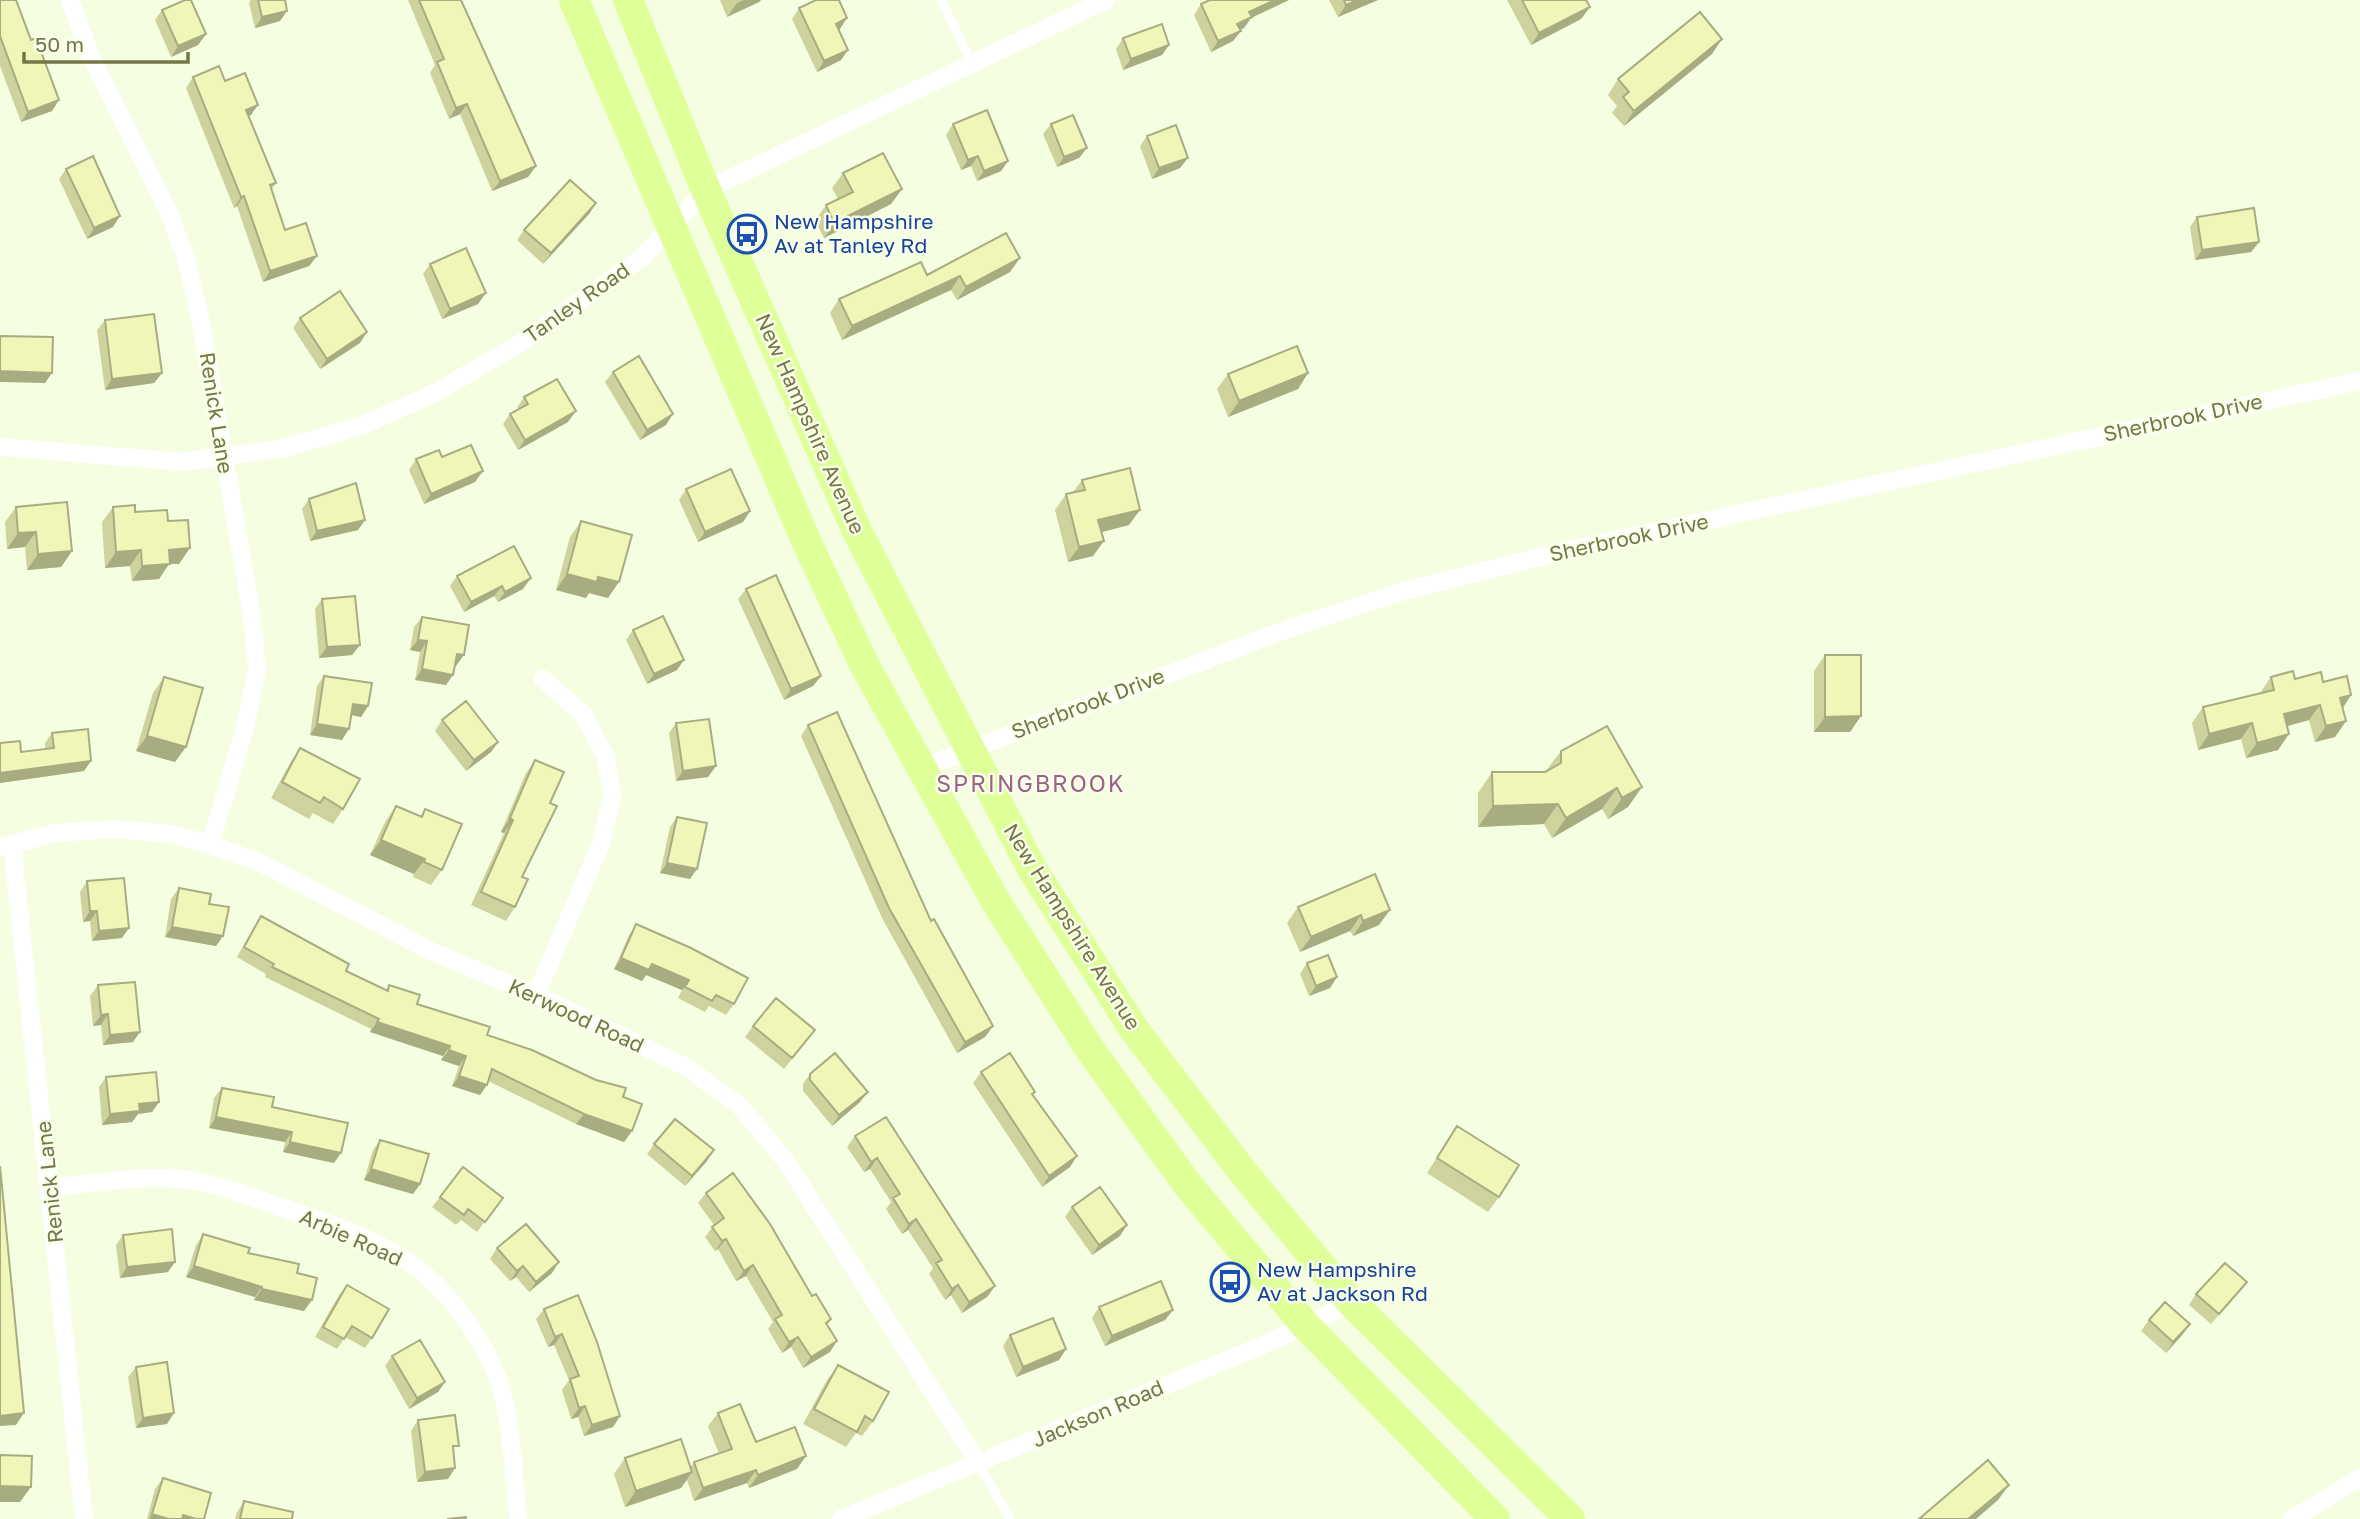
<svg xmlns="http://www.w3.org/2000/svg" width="2360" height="1519" font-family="'Golos Text',sans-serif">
<rect width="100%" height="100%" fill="#f6fee2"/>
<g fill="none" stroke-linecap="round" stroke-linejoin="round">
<!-- service -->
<path stroke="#fff" stroke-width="9" d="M941 0 972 63
M979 1464 1010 1519"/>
<!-- minor -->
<path stroke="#fff" stroke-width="18" d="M70 0 89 52 167 208 185 255 200 317 252 616 257 668 245 728 210 845
M0 447 183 462 285 448 363 425 433 394 521 343 643 257 706 190 1106 0
M919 769 1293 627 1408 590 1564 551 2360 381
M12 844 84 1519
M0 847 55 833 114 829 172 834 210 845 257 861 433 952 536 995 686 1067 739 1105 785 1160 979 1464
M536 995 602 841 612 797 606 757 583 714 543 679
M51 1188C93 1183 136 1176 178 1179 211 1181 249 1196 280 1207 321 1221 366 1235 403 1258 445 1285 483 1336 499 1382 513 1425 513 1475 518 1519
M841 1519 1266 1344 1352 1303
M2292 1519 2360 1478"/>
<!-- primary -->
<path stroke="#dfff98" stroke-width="30" d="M574 0 807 543 865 666 996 902 1089 1048 1187 1184 1306 1326 1495 1519
M628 0 706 190 857 531 1032 869 1133 1028 1242 1171 1352 1303 1570 1519"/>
</g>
<!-- wall -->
<path fill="#ced39e" d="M0 0 52 111 21 122 0 66Z
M251 0H285L280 21 255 28 249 3Z
M408 0H461L536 166 528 177 492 191 460 114 449 119 430 73 435 65Z
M720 0H761L759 2 727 17Z
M1210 0H1289L1251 18 1244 28 1240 30 1233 41 1211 52 1194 15 1201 4Z
M1329 0H1378L1338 17Z
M1507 0H1586L1590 7 1581 19 1531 45Z
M799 8 840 29H839L848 50 841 60 817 72 792 19Z
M162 10 206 34 198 45 171 57 155 20Z
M1123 38 1162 55 1123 70 1116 49Z
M1712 54 1624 126 1612 113 1617 106 1608 95 1618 79Z
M193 77 225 81 251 115 248 116 276 183 272 189 285 230 317 256 309 266 263 282 237 206 234 208 186 88Z
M953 124 1008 161 1001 171 977 181 971 166 961 170 946 135Z
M1051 124 1087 148 1079 158 1057 167 1043 134Z
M1147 136 1180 168 1152 179 1140 146Z
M66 169 113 227 87 239 59 179Z
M843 173 902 189 891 204 824 238 815 221 826 205 838 199 832 188Z
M596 203 589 214 543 264 517 240 524 230Z
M2197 217 2259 242 2251 252 2195 260 2190 227Z
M1020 258 1010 272 957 300 951 290 842 340 830 313 839 299 927 275Z
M430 264 478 304 442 319 423 274Z
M300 318 360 343 320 369 293 328Z
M105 320 162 373 154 383 105 390 97 330Z
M613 372 666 425 640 440 605 382Z
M1308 373 1298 389 1228 417 1217 389 1228 374Z
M524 397 568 422 518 450 503 424 510 414 518 409 517 408Z
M442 457 483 471 475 482 424 504 409 470 416 459Z
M1082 480 1129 525 1101 532 1093 556 1068 562 1055 510 1066 494 1073 492Z
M686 489 750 511 743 522 698 542 679 500Z
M309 499 365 520 358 530 310 541 302 509Z
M16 507 72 551 61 567 27 570 25 547 7 549 5 522Z
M113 507 168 521 179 564H169L159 579 132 581 130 566 105 568 102 522Z
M581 521 608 598 589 593 586 598 556 590 570 537Z
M457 576 523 589 498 602 494 596 464 612 450 586Z
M746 589 821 676 813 686 784 700 738 599Z
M322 599 360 645 352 655 319 658 315 609Z
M422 617 456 666 455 665 446 685 415 680 420 652 410 650 414 627Z
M633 630 677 670 647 684 626 640Z
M1825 655 1861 716 1850 732H1814V671Z
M324 676 368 706 361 717 352 715 342 740 310 735 317 686Z
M164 677 175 762 136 751 153 693Z
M2271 677 2323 682 2343 708 2346 721 2335 737 2315 742 2309 720 2287 726 2278 750 2246 758 2241 739 2198 750 2192 723 2203 707 2260 693Z
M442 720 498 742 491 752 466 771 435 731Z
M676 723 716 766 708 777 676 781 669 733Z
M808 725 931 921 993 1026 985 1037 957 1053 882 918 801 736Z
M1607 726 1628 807 1608 819 1602 809 1552 838 1544 824 1478 827V793L1492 772H1545L1561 751Z
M52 733 91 761 84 771 0 783V743L21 752 45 749V743Z
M300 748 343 809 333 824 313 813 309 819 271 798 290 763Z
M535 760 550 803 522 877 515 907 506 921 471 905 504 833 501 832 526 773Z
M396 806 420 817 425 809 442 870 431 885 413 877 414 874 370 855 385 822Z
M677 817 690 879 660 873 670 827Z
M1375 874 1379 925 1353 936 1350 931 1300 952 1287 923 1298 907Z
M87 881 122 938 92 941 90 921 83 922 80 892Z
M179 888 209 904 223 936 216 946 165 937 171 899Z
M261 916 346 971 386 990 389 985 417 1004 623 1097 632 1131 624 1142 576 1124 488 1081 480 1095 452 1086 459 1066 441 1060 443 1056 370 1032 371 1029 265 977 266 974 237 957 254 927Z
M636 924 734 1004 726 1015 709 1006 705 1012 678 998 682 990 646 975 642 981 614 969 629 935Z
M1307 963 1337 977 1330 988 1309 996 1300 974Z
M98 985 133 1042 103 1045 101 1025 93 1026 90 996Z
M753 1026 807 1040 784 1069 745 1037Z
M981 1072 1035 1092 1033 1095 1070 1167 1042 1187 973 1083Z
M810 1074 860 1102 832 1126 803 1091V1084Z
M106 1077 159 1102 152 1112 138 1114 132 1122 102 1125 99 1087Z
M222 1088 272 1107 334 1163 283 1152 285 1142 209 1128 214 1098Z
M886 1117 995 1286 987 1297 962 1313 951 1295 945 1300 929 1274 933 1268 908 1230 902 1234 886 1209 891 1202 870 1169 864 1172 847 1147 855 1136Z
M1457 1126 1499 1197 1488 1212 1427 1173Z
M380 1140 420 1184 413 1194 364 1180 373 1150Z
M654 1144 707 1161 685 1186 647 1154Z
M706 1193 812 1296 831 1319 827 1325 830 1352 803 1368 791 1347 782 1353 768 1329 773 1322 746 1276 736 1281 718 1249 715 1251 705 1237 714 1225 698 1203Z
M440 1197 495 1208 477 1232 461 1220 456 1225 432 1207Z
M1072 1207 1120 1236 1092 1255 1065 1217Z
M203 1234 248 1253 304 1311 254 1300 255 1297 186 1277 196 1245Z
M123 1235 168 1272 120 1278 116 1245Z
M497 1248 552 1273 529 1292 516 1277 510 1281 490 1259Z
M2247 1282 2239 1292 2211 1324 2189 1305 2196 1294Z
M347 1285 372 1338 365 1348 345 1337 337 1349 315 1337 339 1295Z
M1099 1307 1173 1310 1165 1320 1105 1346 1092 1318Z
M544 1309 620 1416 613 1427 584 1436 578 1417 571 1419 562 1390 569 1380 554 1345 548 1347 536 1319Z
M2149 1320 2183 1334 2166 1353 2141 1331Z
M1010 1335 1066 1349 1059 1360 1016 1377 1003 1346Z
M392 1356 445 1382 438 1392 409 1409 385 1366Z
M838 1365 873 1421 862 1436 856 1433 846 1447 803 1424 827 1380Z
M136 1367 167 1424 136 1428 128 1377Z
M718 1413 756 1442 797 1469 749 1488 747 1483 694 1501 687 1480 681 1488 625 1507 614 1474 625 1458 690 1468 694 1462 719 1454 708 1426Z
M418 1420 453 1453 455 1468 448 1479 417 1482 411 1431Z
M163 1478 204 1519H147L155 1489Z
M244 1501 292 1519H235L237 1512Z"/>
<!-- shaded-wall -->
<path fill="#a8ac81" d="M744 0H761L759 2 727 17 737 3Z
M1275 0H1289L1251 18 1244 28 1230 34 1237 24 1249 12Z
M1358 0H1378L1338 17 1346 5Z
M1590 7 1581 19 1531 45 1539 33Z
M287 11 280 21 255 28 262 17Z
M847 18 840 29 829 34 836 24Z
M1241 31 1233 41 1211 52 1218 41Z
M206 34 198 45 171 57 178 46Z
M1722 39 1712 54 1624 126 1634 111Z
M1169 45 1162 55 1123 70 1131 59Z
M848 50 841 60 817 72 824 61Z
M59 100 52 111 21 122 28 112Z
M467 104 460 114 449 119 456 108Z
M258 105 251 115 238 120 246 110Z
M1087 148 1079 158 1057 167 1064 157Z
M978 156 971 166 961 170 968 160Z
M1188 158 1180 168 1152 179 1159 168Z
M1008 161 1001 171 977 181 984 171Z
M536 166 528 177 492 191 500 181Z
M902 189 891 204 824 238 834 223Z
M244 196 237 206 234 208 241 197Z
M596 203 589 214 543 264 551 253Z
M120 216 113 227 87 239 94 228Z
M2259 242 2251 252 2195 260 2202 250Z
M317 256 309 266 263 282 270 271Z
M1020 258 1010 272 957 300 966 287Z
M960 276 951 290 842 340 852 326Z
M486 293 478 304 442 319 450 309Z
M367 332 360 343 320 369 327 359Z
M0 371 52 373 45 383 0 382Z
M162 373 154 383 105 390 112 379Z
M1308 373 1298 389 1228 417 1239 401Z
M576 411 568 422 518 450 525 440Z
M673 414 666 425 640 440 647 430Z
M483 471 475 482 424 504 431 494Z
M1140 510 1129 525 1087 536 1098 520Z
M750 511 743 522 698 542 705 532Z
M365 520 358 530 310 541 317 531Z
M36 532 25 547 7 549 18 533Z
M1104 541 1093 556 1068 562 1079 547Z
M190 548 179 564H169L159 579 132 581 142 566 169 550Z
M141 550 130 566 105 568 116 552Z
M72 551 61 567 27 570 38 554Z
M567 574 598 577 619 582 608 598 589 593 586 598 556 590Z
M531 578 523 589 498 602 505 592Z
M502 586 494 596 464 612 471 602Z
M418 640 427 641 420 652 410 650Z
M360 645 352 655 319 658 327 647Z
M457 654 464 655 456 666 450 665Z
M684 660 677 670 647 684 654 674Z
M422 669 453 675 446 685 415 680Z
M821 676 813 686 784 700 791 689Z
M2351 695 2341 711 2340 698Z
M353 704 368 706 361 717 346 714Z
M2320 705 2309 720 2273 730 2284 714Z
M1861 716 1850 732H1814L1825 717Z
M2346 721 2335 737 2315 742 2326 726Z
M2252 723 2241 739 2198 750 2209 734Z
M317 724 349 729 342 740 310 735Z
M2289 734 2278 750 2246 758 2257 743Z
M147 736 186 747 175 762 136 751Z
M498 742 491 752 466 771 474 760Z
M91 761 84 771 0 783V773Z
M716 766 708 777 676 781 683 771Z
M1642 787 1628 807 1608 819 1622 798Z
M1617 788 1602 809 1552 838 1566 818Z
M1558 804 1544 824 1478 827 1493 806Z
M510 818 513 820 504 833 501 832Z
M381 840 425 859 414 874 370 855Z
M667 863 697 869 690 879 660 873Z
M1390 910 1379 925 1353 936 1363 921Z
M90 911H97L90 921 83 922Z
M1361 915 1350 931 1300 952 1311 937Z
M172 927 223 936 216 946 165 937Z
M129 928 122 938 92 941 99 931Z
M621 958 652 964 689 980 682 990 646 975 642 981 614 969Z
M1337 977 1330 988 1309 996 1316 986Z
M108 1014 101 1025 93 1026 101 1015Z
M377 1022 450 1046 443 1056 370 1032Z
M993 1026 985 1037 957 1053 965 1042Z
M140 1032 133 1042 103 1045 110 1035Z
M449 1050 466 1056 459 1066 441 1060Z
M459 1076 487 1085 480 1095 452 1086Z
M868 1092 860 1102 832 1126 839 1115Z
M159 1102 152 1112 138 1114 132 1122 102 1125 110 1114 139 1104Z
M584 1114 632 1131 624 1142 576 1124Z
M216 1117 292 1132 285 1142 209 1128Z
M290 1142 341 1153 334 1163 283 1152Z
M714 1150 707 1161 685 1186 692 1176Z
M1077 1156 1070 1167 1042 1187 1049 1176Z
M877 1158 870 1169 864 1172 871 1162Z
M371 1169 420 1184 413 1194 364 1180Z
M916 1219 908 1230 902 1234 909 1224Z
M1127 1225 1120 1236 1092 1255 1099 1245Z
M726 1239 718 1249 715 1251 722 1241Z
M175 1262 168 1272 120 1278 127 1267Z
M559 1262 552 1273 529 1292 536 1282Z
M753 1265 746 1276 736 1281 744 1271Z
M194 1266 262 1287 255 1297 186 1277Z
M523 1266 516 1277 510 1281 517 1271Z
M958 1285 951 1295 945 1300 952 1289Z
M995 1286 987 1297 962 1313 969 1302Z
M262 1289 312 1300 304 1311 254 1300Z
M1173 1310 1165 1320 1105 1346 1112 1336Z
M2190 1324 2183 1334 2166 1353 2173 1342Z
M562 1334 554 1345 548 1347 555 1337Z
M798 1337 791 1347 782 1353 789 1342Z
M837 1341 830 1352 803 1368 811 1357Z
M1066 1349 1059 1360 1016 1377 1023 1367Z
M445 1382 438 1392 409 1409 417 1398Z
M585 1406 578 1417 571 1419 579 1408Z
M24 1413 16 1425 0 1426V1416Z
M174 1413 167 1424 136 1428 143 1418Z
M620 1416 613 1427 584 1436 592 1425Z
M806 1456 797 1469 749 1488 758 1475Z
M455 1468 448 1479 417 1482 425 1472Z
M756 1470 747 1483 694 1501 703 1488Z
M692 1472 681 1488 625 1507 636 1491Z
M2009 1485 1998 1500 1976 1519H1968Z
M0 1486 31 1487 20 1502H0Z
M152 1514 169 1519H149Z
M183 1515 196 1519H181Z"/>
<!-- building -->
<path fill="#f0f5b8" stroke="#a8ac81" stroke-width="2" d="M0 0H16L31 40 36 38 59 100 28 112 0 36Z
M185 0H191L206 34 178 46 162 10Z
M258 0H285L287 11 262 17Z
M419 0H461L536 166 500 181 467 104 456 108 437 62 444 59Z
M816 0H839L847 18 836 24 848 50 824 61 799 8Z
M1210 0H1275L1249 12 1252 17 1237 24 1241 31 1218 41 1201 4Z
M1344 0H1358L1346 5Z
M1522 0H1586L1590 7 1539 33Z
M1700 12 1722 39 1634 111 1623 97 1629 92 1618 79Z
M1162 24 1169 45 1131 59 1123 38Z
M219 66 225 81 245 73 258 105 246 110 276 183 270 185 285 230 306 223 317 256 270 271 244 196 241 197 193 77Z
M987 110 1008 161 984 171 978 156 968 160 953 124Z
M1073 115 1087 148 1064 157 1051 124Z
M1176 125 1188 158 1159 168 1147 136Z
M883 153 902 189 834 223 826 205 853 192 843 173Z
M93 156 120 216 94 228 66 169Z
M570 180 596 203 551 253 524 230Z
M2254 208 2259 242 2202 250 2197 217Z
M1006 233 1020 258 966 287 960 276 852 326 839 299 921 262 927 275Z
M466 248 486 293 450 309 430 264Z
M340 291 367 332 327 359 300 318Z
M154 314 162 373 112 379 105 320Z
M0 336 53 337 52 373 0 371Z
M1297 346 1308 373 1239 401 1228 374Z
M639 356 673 414 647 430 613 372Z
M557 379 576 411 525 440 510 414 528 404 524 397Z
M471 445 483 471 431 494 416 459 439 450 442 457Z
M1130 468 1140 510 1098 520 1104 541 1079 547 1066 494 1085 490 1082 480Z
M731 469 750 511 705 532 686 489Z
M356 483 365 520 317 531 309 499Z
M67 502 72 551 38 554 36 532 18 533 16 507Z
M135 505V512L167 510 168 521 188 520 190 548 169 550 170 564 142 566 141 550 116 552 113 507Z
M581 521 632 535 619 582 598 577 597 582 567 574Z
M514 546 531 578 505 592 502 586 471 602 457 576Z
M776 575 821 676 791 689 746 589Z
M355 596 360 645 327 647 322 599Z
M663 616 684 660 654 674 633 630Z
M422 617 469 625 464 655 457 654 453 675 422 669 427 641 418 640Z
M1825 655H1861V716L1825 717Z
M2293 671 2295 679 2321 672 2323 682 2347 676 2351 695 2340 698 2346 721 2326 726 2320 705 2284 714 2289 734 2257 743 2252 723 2209 734 2203 707 2274 690 2271 677Z
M324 676 372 683 368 706 353 704 349 729 317 724Z
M164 677 203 688 186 747 147 736Z
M466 701 498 742 474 760 442 720Z
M837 712 931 921 934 919 993 1026 965 1042 889 908 808 725Z
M709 719 716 766 683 771 676 723Z
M1607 726 1642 787 1622 798 1617 788 1566 818 1558 804 1493 806 1492 772H1545L1561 763V751Z
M88 729 91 761 0 773V743L20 741 21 752 54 748 52 733Z
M300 748 360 779 343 809 324 797 320 803 282 782Z
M535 760 564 772 550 803 557 806 522 877 528 879 515 907 481 892 513 820 510 818Z
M396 806 422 817 425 809 462 824 442 870 424 862 425 859 381 840Z
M677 817 707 823 697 869 667 863Z
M1375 874 1390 910 1363 921 1361 915 1311 937 1298 907Z
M124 878 129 928 99 931 97 911H90L87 881Z
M179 888 211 894 209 904 229 907 223 936 172 927Z
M261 916 349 964 346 971 388 991 389 985 420 995 417 1004 490 1027 487 1035 532 1050 596 1080 626 1088 623 1097 642 1104 632 1131 584 1114 492 1069 487 1085 459 1076 466 1056 449 1050 450 1046 377 1022 379 1019 272 967 274 964 244 947Z
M636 924 691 948 748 978 734 1004 716 995 712 1001 685 987 689 980 652 964 649 970 621 958Z
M1328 955 1337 977 1316 986 1307 963Z
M135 982 140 1032 110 1035 108 1014 101 1015 98 985Z
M776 998 815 1030 792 1058 753 1026Z
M835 1053 868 1092 839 1115 810 1080V1074Z
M1010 1053 1035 1092 1032 1094 1077 1156 1049 1176 981 1072Z
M156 1072 159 1102 139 1104 140 1111 110 1114 106 1077Z
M222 1088 274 1097 272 1107 348 1123 341 1153 290 1142 292 1132 216 1117Z
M886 1117 995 1286 969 1302 958 1285 952 1289 936 1263 942 1260 916 1219 909 1224 893 1198 900 1194 877 1158 871 1162 855 1136Z
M675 1119 714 1150 692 1176 654 1144Z
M1457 1126 1519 1165 1499 1197 1437 1158Z
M380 1140 429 1154 420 1184 371 1169Z
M0 1166 24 1413 0 1416Z
M463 1167 503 1198 485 1222 468 1209 464 1215 440 1197Z
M733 1173 770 1224 812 1296 816 1294 831 1319 826 1323 837 1341 811 1357 798 1337 789 1342 775 1319 782 1315 753 1265 744 1271 726 1239 722 1241 712 1227 724 1218 706 1193Z
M1100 1187 1127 1225 1099 1245 1072 1207Z
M526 1224 559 1262 536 1282 523 1266 517 1271 497 1248Z
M172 1229 175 1262 127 1267 123 1235Z
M203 1234 250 1248 248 1253 299 1264 297 1273 317 1278 312 1300 262 1289V1287L194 1266Z
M2225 1263 2247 1282 2219 1314 2196 1294Z
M1161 1281 1173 1310 1112 1336 1099 1307Z
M347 1285 389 1309 372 1338 352 1326 344 1339 323 1327Z
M578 1295 597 1342 620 1416 592 1425 585 1406 579 1408 570 1379 579 1376 562 1334 555 1337 544 1309Z
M2165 1302 2190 1324 2173 1342 2149 1320Z
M1053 1318 1066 1349 1023 1367 1010 1335Z
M420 1340 445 1382 417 1398 392 1356Z
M167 1362 174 1413 143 1418 136 1367Z
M838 1365 889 1392 873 1421 865 1416 857 1432 814 1409Z
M740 1404 756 1442 795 1427 806 1456 758 1475 756 1470 703 1488 694 1462 732 1449 718 1413Z
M455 1415 459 1446H453L455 1468 425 1472 418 1420Z
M681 1439 692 1472 636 1491 625 1458Z
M0 1455 32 1456 31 1487 0 1486Z
M1988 1460 2009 1485 1968 1519H1919Z
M163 1478 211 1493 204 1519H196L183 1515 182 1519H169L152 1514Z
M244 1501 293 1512 292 1519H240Z
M466 1517V1519H447Z"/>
<!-- icons -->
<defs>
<symbol id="bus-ring" viewBox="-11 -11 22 22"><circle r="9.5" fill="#f9ffea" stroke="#1a4fb4" stroke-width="1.5"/><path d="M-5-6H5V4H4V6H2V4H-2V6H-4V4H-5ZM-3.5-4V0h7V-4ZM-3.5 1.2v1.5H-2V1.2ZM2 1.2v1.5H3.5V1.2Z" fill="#1a4fb4"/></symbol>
</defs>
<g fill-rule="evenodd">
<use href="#bus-ring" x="725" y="212" width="44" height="44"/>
<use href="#bus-ring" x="1208" y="1260" width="44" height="44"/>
</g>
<g text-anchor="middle" stroke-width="5" stroke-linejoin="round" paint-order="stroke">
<!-- transit labels -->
<g font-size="21" fill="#164399" stroke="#f9ffea" text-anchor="start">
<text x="774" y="229">New Hampshire<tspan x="774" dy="24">Av at Tanley Rd</tspan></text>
<text x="1257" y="1277">New Hampshire<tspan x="1257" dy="24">Av at Jackson Rd</tspan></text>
</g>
<!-- street labels -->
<g font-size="21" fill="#757747" stroke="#f9ffea">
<text transform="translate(577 303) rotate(-35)" y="7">Tanley Road</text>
<text transform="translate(216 413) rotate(81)" y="7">Renick Lane</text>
<text transform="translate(2183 418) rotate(-12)" y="7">Sherbrook Drive</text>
<text transform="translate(810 424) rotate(66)" y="7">New Hampshire Avenue</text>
<text transform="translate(1629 538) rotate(-12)" y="7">Sherbrook Drive</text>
<text transform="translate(1088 704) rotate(-21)" y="7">Sherbrook Drive</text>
<text transform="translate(1072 927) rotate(58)" y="7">New Hampshire Avenue</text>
<text transform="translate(576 1016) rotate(25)" y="7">Kerwood Road</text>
<text transform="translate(50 1182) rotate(-96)" y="7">Renick Lane</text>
<text transform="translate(351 1238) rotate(24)" y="7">Arbie Road</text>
<text transform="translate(1098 1414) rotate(-23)" y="7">Jackson Road</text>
</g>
<!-- neighbourhood labels -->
<g font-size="23" letter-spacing="2" fill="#9b6287" stroke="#f9ffea">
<text x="1031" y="792">SPRINGBROOK</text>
</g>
</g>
<!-- scale -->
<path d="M24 52v10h164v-10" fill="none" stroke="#757747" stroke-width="3.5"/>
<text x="35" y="52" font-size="21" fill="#757747" stroke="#f9ffea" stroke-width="5" paint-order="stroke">50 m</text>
</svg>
